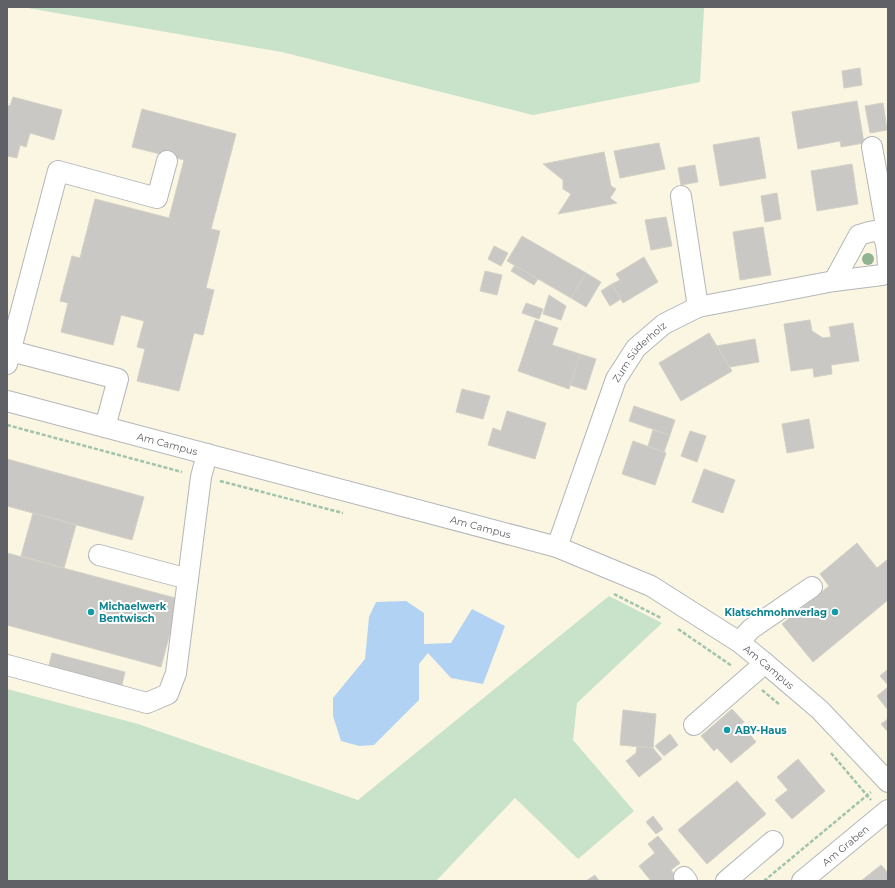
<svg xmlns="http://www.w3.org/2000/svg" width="895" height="888" font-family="Montserrat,sans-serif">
<rect width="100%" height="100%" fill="#efeee8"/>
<!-- commercial -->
<path fill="#faf6e1" d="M7 7H22L282 52 533 115 700 82 704 7H888V881H7Z"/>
<!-- green -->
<path fill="#c8e3ca" d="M22 7H704L700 82 533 115 282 52Z
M609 596 662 623 577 703 573 740 634 811 578 859 515 798 436 881H7V689L138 724 358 800Z"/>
<!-- water -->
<path fill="#b2d2f4" d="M406 601 424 613V644L451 643 472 609 505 626 483 684 451 678 428 653 419 664V700L374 745 359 746 341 741 333 716V698L365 659 369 617 376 602Z"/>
<!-- building -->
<path fill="#cac8c4" stroke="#d3d0c6" d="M860 68 862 85 844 88 842 71Z
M13 97 62 110 54 140 30 133 26 147 20 145 17 158 7 156V105L10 106Z
M857 101 864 143 841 147 840 141 798 149 792 112Z
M883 103 887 130 870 133 865 106Z
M142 109 236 134 211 229 220 231 206 288 214 290 203 335 194 333 179 391 137 381 145 349 137 347 144 321 121 315 113 345 61 332 68 303 60 301 72 256 80 258 95 199 169 218 184 160 132 147Z
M759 137 766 178 720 186 713 145Z
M659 143 665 169 620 178 614 151Z
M604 152 611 186 616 189 610 198 617 203 558 214 571 194 563 189V180L543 164Z
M852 164 858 204 817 211 811 171Z
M695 165 698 182 681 185 678 168Z
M777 193 781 219 765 222 761 196Z
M666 217 672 246 651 250 645 220Z
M763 227 771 275 740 280 733 232Z
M522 236 586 273 571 298 507 261Z
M494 246 508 253 501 266 488 259Z
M644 257 658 282 623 303 612 284 620 280 616 274Z
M515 265 538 279 534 285 511 271Z
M485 271 502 275 497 295 480 291Z
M586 273 601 282 586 307 571 298Z
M612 284 621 299 610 306 601 291Z
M549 295 566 306 561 320 543 314Z
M526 303 543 309 539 319 522 313Z
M535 320 558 328 552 345 580 354 569 389 518 371Z
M810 320 812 331 823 338 831 337 829 327 853 323 859 361 831 365 832 374 814 377 813 368 791 371 784 324Z
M709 333 732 371 681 401 659 363Z
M755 339 759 362 730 367 717 346Z
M580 354 596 359 586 390 570 385Z
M462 389 490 396 483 419 456 412Z
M634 406 675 420 670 435 629 421Z
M507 411 546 423 535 459 488 445 493 428 501 431Z
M809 419 814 448 787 453 782 424Z
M653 430 670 435 664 452 648 446Z
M690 431 706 436 697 462 681 456Z
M633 441 666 453 655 485 622 474Z
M7 459 144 497 132 540 7 506Z
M704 469 735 480 723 513 692 502Z
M33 513 76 525 64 568 21 556Z
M857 543 877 568 888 559V600L813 662 782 624 829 586 820 574Z
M7 553 179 599 161 667 7 625Z
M52 653 125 672 121 689 48 669Z
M888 669V685L880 676Z
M888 687V710L877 696Z
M732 709 744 722 741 724 756 742 731 763 717 748 714 751 701 736Z
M623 710 656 714 653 748 620 745Z
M888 719V732L881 724Z
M670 734 678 745 664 756 655 746Z
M637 746 653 748 662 759 639 777 626 761 636 753Z
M798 759 825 791 792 819 775 800 788 790 777 777Z
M737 781 766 814 707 864 678 830Z
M653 816 663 829 656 834 646 822Z
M658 836 680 863 671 870 680 881H651L639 866 655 853 648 844Z
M881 865 888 873V881H861Z
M595 875 599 881H586Z"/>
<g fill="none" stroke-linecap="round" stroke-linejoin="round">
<defs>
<g id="minor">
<path d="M872 147 885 220 882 234"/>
<path d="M681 196 698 307"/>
<path d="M834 281 859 235C864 234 870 231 875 231 888 232 887 255 888 265"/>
<path d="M11 351 118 379 105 427"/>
<path d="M7 364 58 171 157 198 167 161"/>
<path id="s1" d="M7 401 557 547 651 586 739 642 765 663 820 710 888 782"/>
<path id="s2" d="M557 547 616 379 636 348 664 324 698 307 834 281 882 275 887 273 888 269"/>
<path d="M99 555 188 579"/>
<path d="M739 642 751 629 812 587"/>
<path d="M7 665 147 703 168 694 176 673 201 477 207 454"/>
<path d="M694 725 765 663"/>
<path d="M684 877 687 881"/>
<path d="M726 881 773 841"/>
<path id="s3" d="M802 881 888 810"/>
</g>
</defs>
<!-- minor casing -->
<use href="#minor" stroke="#b4b6ba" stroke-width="22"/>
<!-- path -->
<path stroke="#a1c3ad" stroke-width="2.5" stroke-dasharray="4 2" stroke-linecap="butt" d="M7 425 182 472
M220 481 343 513
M614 594 661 618
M678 629 732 666
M762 690 780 705
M831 753 871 800
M764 881 871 792"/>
<!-- minor -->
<use href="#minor" stroke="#fff" stroke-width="20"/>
</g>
<!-- trees -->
<circle fill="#90b391" cx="868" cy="259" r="6"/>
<!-- markers -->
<g fill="#0f9aa8" stroke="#fff" stroke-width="1.5">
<circle cx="91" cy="612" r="4"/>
<circle cx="835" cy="612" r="4"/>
<circle cx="727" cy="730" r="4"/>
</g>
<g text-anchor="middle" stroke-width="4" stroke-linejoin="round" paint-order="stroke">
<!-- street labels -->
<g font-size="10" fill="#5f6166" stroke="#fff">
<text dy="4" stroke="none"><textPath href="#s2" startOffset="214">Zum Süderholz</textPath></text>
<text dy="4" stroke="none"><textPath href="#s1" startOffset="166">Am Campus</textPath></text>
<text dy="4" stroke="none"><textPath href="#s1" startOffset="490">Am Campus</textPath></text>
<text dy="4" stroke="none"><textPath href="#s1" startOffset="814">Am Campus</textPath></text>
<text dy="4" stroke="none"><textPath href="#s3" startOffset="56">Am Graben</textPath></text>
</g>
<!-- culture labels -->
<g font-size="10" font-weight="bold" fill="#0d838f" stroke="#fff" text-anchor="start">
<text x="99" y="610">Michaelwerk<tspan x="99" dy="12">Bentwisch</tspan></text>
<text x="827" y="616" text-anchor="end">Klatschmohnverlag</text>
<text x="735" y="734">ABY-Haus</text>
</g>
</g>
<!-- border -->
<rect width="895" height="888" fill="none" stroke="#5f6166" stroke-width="16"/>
</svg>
